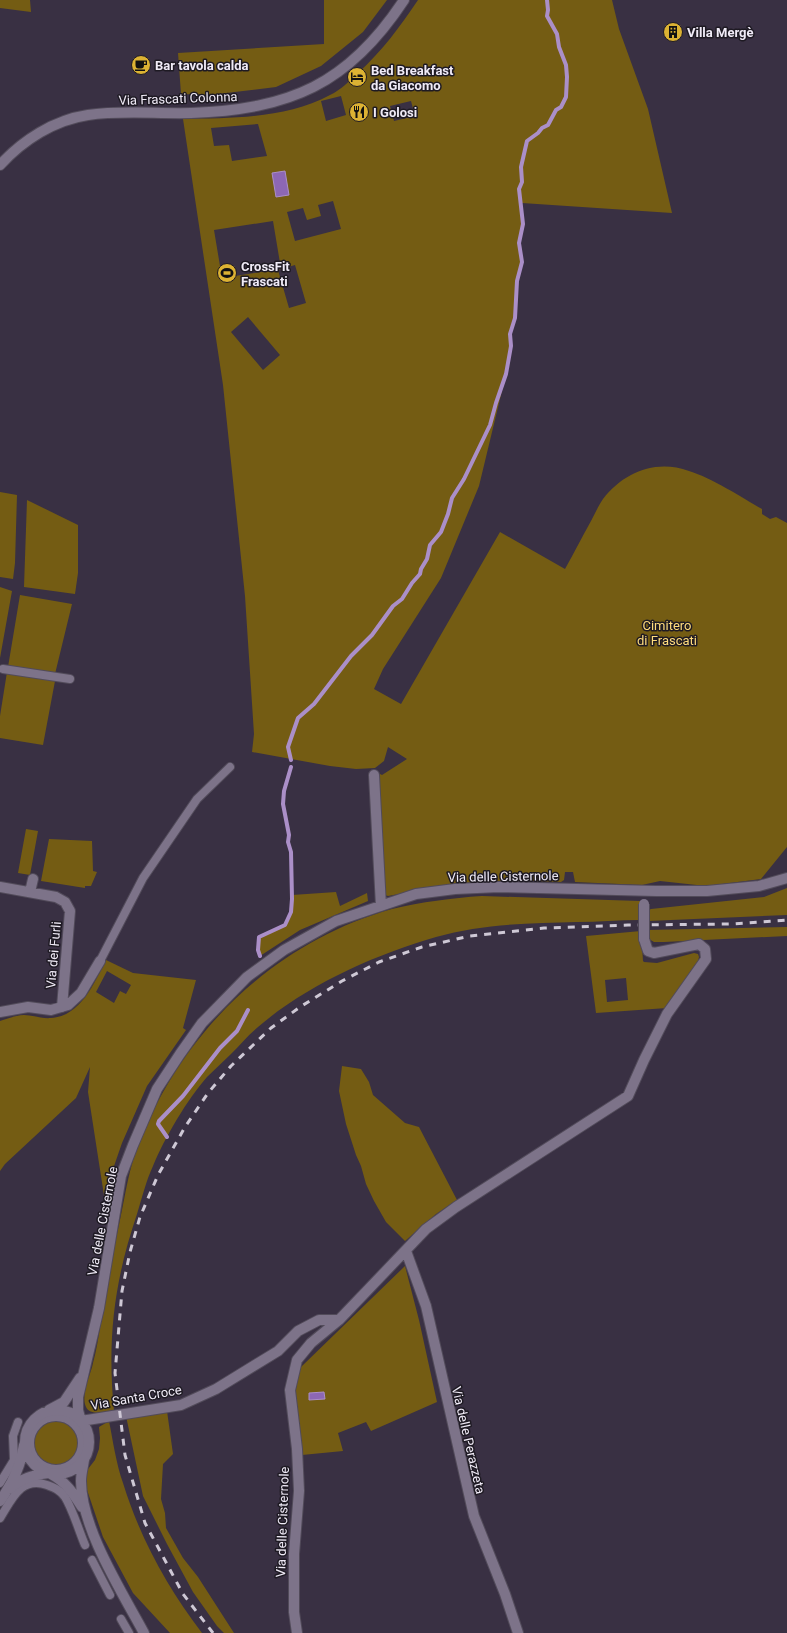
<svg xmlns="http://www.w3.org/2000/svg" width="787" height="1633" font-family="Roboto,sans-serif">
<rect width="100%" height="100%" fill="#393043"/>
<!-- green -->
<path fill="#745c13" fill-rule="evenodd" d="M0 0H30L31 12 0 8Z
M324 0H387L363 32 321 66 276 87 209 95 181 94 178 53 324 44Z
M418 0H612L619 29 648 109 672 213 522 203 523 224 519 243 523 259 517 281 515 318 510 334 511 346 506 374 479 486 441 578 383 669 374 689 401 704 500 532 565 569C574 553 582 537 591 521 595 514 598 506 603 499 624 472 656 459 689 471 712 478 741 497 762 509V514L770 519 776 517 787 523V847L761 879 706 886 660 881 642 885 575 882 573 872H565L564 880 561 882C532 881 504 880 475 882 446 884 417 891 388 896L385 895 378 776 380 774 382 775 407 759 388 747 384 761 375 768 356 769 330 766 252 752 254 734 245 596 223 385 183 119C231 118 285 119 330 95 341 90 349 81 358 73 383 50 399 28 418 0ZM341 96 346 115 326 121 321 101ZM411 101 415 116 394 121 390 106ZM258 124 267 156 232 161 229 145 214 146 211 128ZM333 201 341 229 295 241 287 212 303 208 307 220 321 216 318 205ZM273 221 281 269 222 278 214 230ZM295 265 306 303 289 308 278 270ZM248 317 280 355 263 370 231 332Z
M0 492 17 495 15 563 13 579 0 577Z
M27 500 78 525V573L75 594 24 587Z
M0 587 12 591 0 658Z
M20 595 72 604 55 674 8 667Z
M7 672 55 681 43 745 0 738V716Z
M26 829 38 831 30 875 18 873Z
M49 839 92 841 93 871 97 872 91 886H85V888L41 881Z
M787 888V915L648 921 647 911 651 909 764 897Z
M336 892 340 906 367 893 368 901 300 930 260 956 258 950 259 937C265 934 271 933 277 930 289 923 294 909 292 895Z
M482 896 640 901 639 920C619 920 598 922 577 922 530 923 481 924 436 937 374 955 307 985 258 1027 248 1035 240 1045 231 1054 223 1062 215 1069 207 1077 187 1100 165 1137 153 1166 146 1181 142 1198 137 1214 114 1282 107 1339 114 1411 105 1412 90 1416 86 1407 84 1403 84 1397 85 1392 86 1382 91 1373 93 1363 100 1338 101 1311 107 1286 111 1262 116 1239 121 1215 125 1196 128 1176 134 1157 175 1038 271 943 392 909 422 902 451 898 482 896Z
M787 927V936L664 942H654L649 939 648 930Z
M641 931 643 961 644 962 657 963 694 953 698 954 699 957 697 965 667 1008 596 1013 586 936ZM626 978 628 1000 607 1002 605 980Z
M106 960 133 973 196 980 183 1028 186 1030 147 1086 122 1143 113 1169 105 1202 88 1092 90 1067 76 1098 5 1164 0 1171V1021C7 1019 16 1015 24 1015 33 1015 42 1019 51 1018 81 1016 94 983 106 960ZM107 971 131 985 126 994 120 991 114 1003 96 992Z
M342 1066 361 1069 369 1082 373 1095 405 1123 419 1127 457 1200 436 1214 405 1241 386 1222 374 1201 366 1184 361 1166 356 1155 346 1124 339 1091Z
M405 1266 419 1320 437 1402 371 1431 366 1422 338 1433 343 1451 302 1455 300 1449C298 1422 291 1392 301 1367Z
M167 1411 173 1454 163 1464 161 1499 165 1513 166 1528 183 1558 198 1577 234 1633H224L217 1626 193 1592 167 1544 143 1496 126 1416Z
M30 1443a26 26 0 1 1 52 0a26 26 0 1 1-52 0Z
M109 1421C113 1441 116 1463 123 1483 140 1538 167 1587 202 1633H170L133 1593 103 1537 85 1484V1476L88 1469 95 1460 99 1449 100 1438 99 1427Z"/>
<!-- water -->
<path fill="#8d67b4" stroke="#ab8fc8" d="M285 171 289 195 276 197 272 173Z
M324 1392 325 1399 309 1400V1393Z"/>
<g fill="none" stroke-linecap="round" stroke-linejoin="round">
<!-- stream -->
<path stroke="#ab8fc8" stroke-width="4" d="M291 760 288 747 298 718 314 704 351 656 372 635 393 606 402 599 412 583 420 574 421 569 427 559 430 545 441 532 448 514 452 498 464 479 490 425 496 403 506 374 511 346 510 334 515 318 517 281 522 262 519 243 523 224 519 189 522 182 521 167 527 141 538 133 542 128 548 125 556 110 561 107 566 97 567 77 566 65 559 47 557 34 547 16 548 10 547 0
M260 956 258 950 259 937 285 925 291 912 292 899 291 852 288 842 289 835 283 804 284 791 291 767
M167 1137 158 1124 159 1121 183 1096 220 1048 237 1031 248 1010"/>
<defs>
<path id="pedestrian" d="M3 669 70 679
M100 961 143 878 197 799 230 767
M30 1443a26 26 0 1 1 52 0a26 26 0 1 1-52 0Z
M0 1483 14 1460 13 1436 18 1422
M0 1518C12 1499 21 1476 47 1485 55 1488 60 1490 65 1497 73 1510 79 1531 85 1545
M92 1560 110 1595
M121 1619 129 1633"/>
<path id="minor" d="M374 775 381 906
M0 887 56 897 65 902 70 911 62 1007
M30 892 33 879
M0 1012 28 1007 51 1010 68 1005 81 993 100 961
M406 1251 426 1306 474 1516 505 1594 518 1633
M49 1410 64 1402 80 1378
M25 1442a32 32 0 1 1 64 0a32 32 0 1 1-64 0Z
M81 1421 78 1410V1397L99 1308 121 1176 133 1145 157 1089 180 1054 202 1023 247 977 284 950 336 921 416 894 455 889 499 887 656 891H707L759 886 787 878
M81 1421 181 1405 216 1389 278 1351 298 1331 319 1320H339
M84 1460C83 1467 81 1474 81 1481 81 1528 122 1592 144 1633
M51 1474C66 1482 73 1493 82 1507
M9 1489C22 1478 33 1475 49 1473
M0 1501C12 1484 21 1466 24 1445
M297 1633 294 1612V1554L299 1491 297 1449 290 1390 297 1360 311 1343 339 1320 426 1229 456 1207 628 1096 644 1060 667 1014 706 959 705 949 699 944 654 953 648 951 644 939"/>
<path id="tertiary" d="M0 165C23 140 54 120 88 115 121 110 157 114 191 113 290 109 348 85 404 0"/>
</defs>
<!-- pedestrian casing -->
<use href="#pedestrian" stroke="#524b5a" stroke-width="10"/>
<!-- minor casing -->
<use href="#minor" stroke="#524b5a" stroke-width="12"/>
<!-- tertiary casing -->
<use href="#tertiary" stroke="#524b5a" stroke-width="12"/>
<!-- pedestrian -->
<use href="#pedestrian" stroke="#7d7389" stroke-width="8"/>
<!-- minor -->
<use href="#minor" stroke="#7d7389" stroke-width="10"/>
<!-- tertiary -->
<use href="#tertiary" stroke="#7d7389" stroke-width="10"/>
<!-- rail -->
<path stroke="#cec8d5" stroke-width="3" stroke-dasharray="7 7" stroke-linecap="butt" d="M213 1633 183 1594 145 1523 125 1455 115 1373 122 1291 130 1252 140 1217 158 1175 185 1127 208 1093 231 1066 271 1028 300 1007 342 981 379 962 422 947 470 936 544 928 628 925 731 924 787 920"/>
<defs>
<path id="minor-bridge" d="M644 904V939"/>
</defs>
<!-- minor-bridge casing -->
<use href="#minor-bridge" stroke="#524b5a" stroke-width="12" stroke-linecap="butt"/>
<!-- minor-bridge -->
<use href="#minor-bridge" stroke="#7d7389" stroke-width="10"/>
</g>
<!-- icons -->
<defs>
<symbol id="building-disc" viewBox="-11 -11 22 22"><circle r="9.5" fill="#dcb233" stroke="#1e1a23"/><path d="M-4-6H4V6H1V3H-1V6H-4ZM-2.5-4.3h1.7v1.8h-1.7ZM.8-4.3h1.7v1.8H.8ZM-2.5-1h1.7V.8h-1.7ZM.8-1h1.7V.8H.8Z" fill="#111"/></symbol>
<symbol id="cafe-disc" viewBox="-11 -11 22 22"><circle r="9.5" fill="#dcb233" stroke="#1e1a23"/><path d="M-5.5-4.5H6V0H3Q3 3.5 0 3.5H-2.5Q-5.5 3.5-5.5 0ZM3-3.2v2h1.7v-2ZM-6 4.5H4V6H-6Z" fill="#111"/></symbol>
<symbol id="hotel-disc" viewBox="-11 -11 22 22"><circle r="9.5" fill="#dcb233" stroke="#1e1a23"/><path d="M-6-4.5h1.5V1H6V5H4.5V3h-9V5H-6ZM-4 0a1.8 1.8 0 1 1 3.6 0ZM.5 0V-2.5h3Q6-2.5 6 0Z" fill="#111"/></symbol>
<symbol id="restaurant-disc" viewBox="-11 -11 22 22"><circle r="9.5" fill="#dcb233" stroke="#1e1a23"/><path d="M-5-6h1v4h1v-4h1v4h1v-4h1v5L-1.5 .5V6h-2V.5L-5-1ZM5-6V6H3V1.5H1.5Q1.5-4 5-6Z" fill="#111"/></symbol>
<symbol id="stadium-disc" viewBox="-11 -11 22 22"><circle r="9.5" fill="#dcb233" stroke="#1e1a23"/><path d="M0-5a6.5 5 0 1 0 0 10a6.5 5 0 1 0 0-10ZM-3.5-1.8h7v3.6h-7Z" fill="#111"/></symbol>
</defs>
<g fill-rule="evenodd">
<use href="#building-disc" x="662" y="21" width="22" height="22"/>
<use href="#cafe-disc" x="130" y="54" width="22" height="22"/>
<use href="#hotel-disc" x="346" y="66" width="22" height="22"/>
<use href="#restaurant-disc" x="348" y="101" width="22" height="22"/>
<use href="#stadium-disc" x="216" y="262" width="22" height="22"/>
</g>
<g text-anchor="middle" stroke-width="3" stroke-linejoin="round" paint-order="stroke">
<!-- poi labels -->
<g font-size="13" font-weight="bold" fill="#f0ebf7" stroke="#1e1a23" text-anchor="start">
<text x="687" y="37">Villa Mergè</text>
<text x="155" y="70">Bar tavola calda</text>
<text x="371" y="75">Bed Breakfast<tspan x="371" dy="15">da Giacomo</tspan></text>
<text x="373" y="117">I Golosi</text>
<text x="241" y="271">CrossFit<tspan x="241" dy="15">Frascati</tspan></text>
</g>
<!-- street labels -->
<g font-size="13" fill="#f0ebf7" stroke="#1e1a23">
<text transform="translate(178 98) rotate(-2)" y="5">Via Frascati Colonna</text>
<text transform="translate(503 876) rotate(-1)" y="5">Via delle Cisternole</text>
<text transform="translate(53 955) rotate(-85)" y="5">Via dei Furli</text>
<text transform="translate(102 1221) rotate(-79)" y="5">Via delle Cisternole</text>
<text transform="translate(136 1397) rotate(-10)" y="5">Via Santa Croce</text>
<text transform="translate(469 1440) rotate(77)" y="5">Via delle Perazzeta</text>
<text transform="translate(282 1522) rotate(-88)" y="5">Via delle Cisternole</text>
</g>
<!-- park labels -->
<g font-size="13" fill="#ffdc7d" stroke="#1e1a23">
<text x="667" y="630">Cimitero<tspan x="667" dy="15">di Frascati</tspan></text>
</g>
</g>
</svg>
